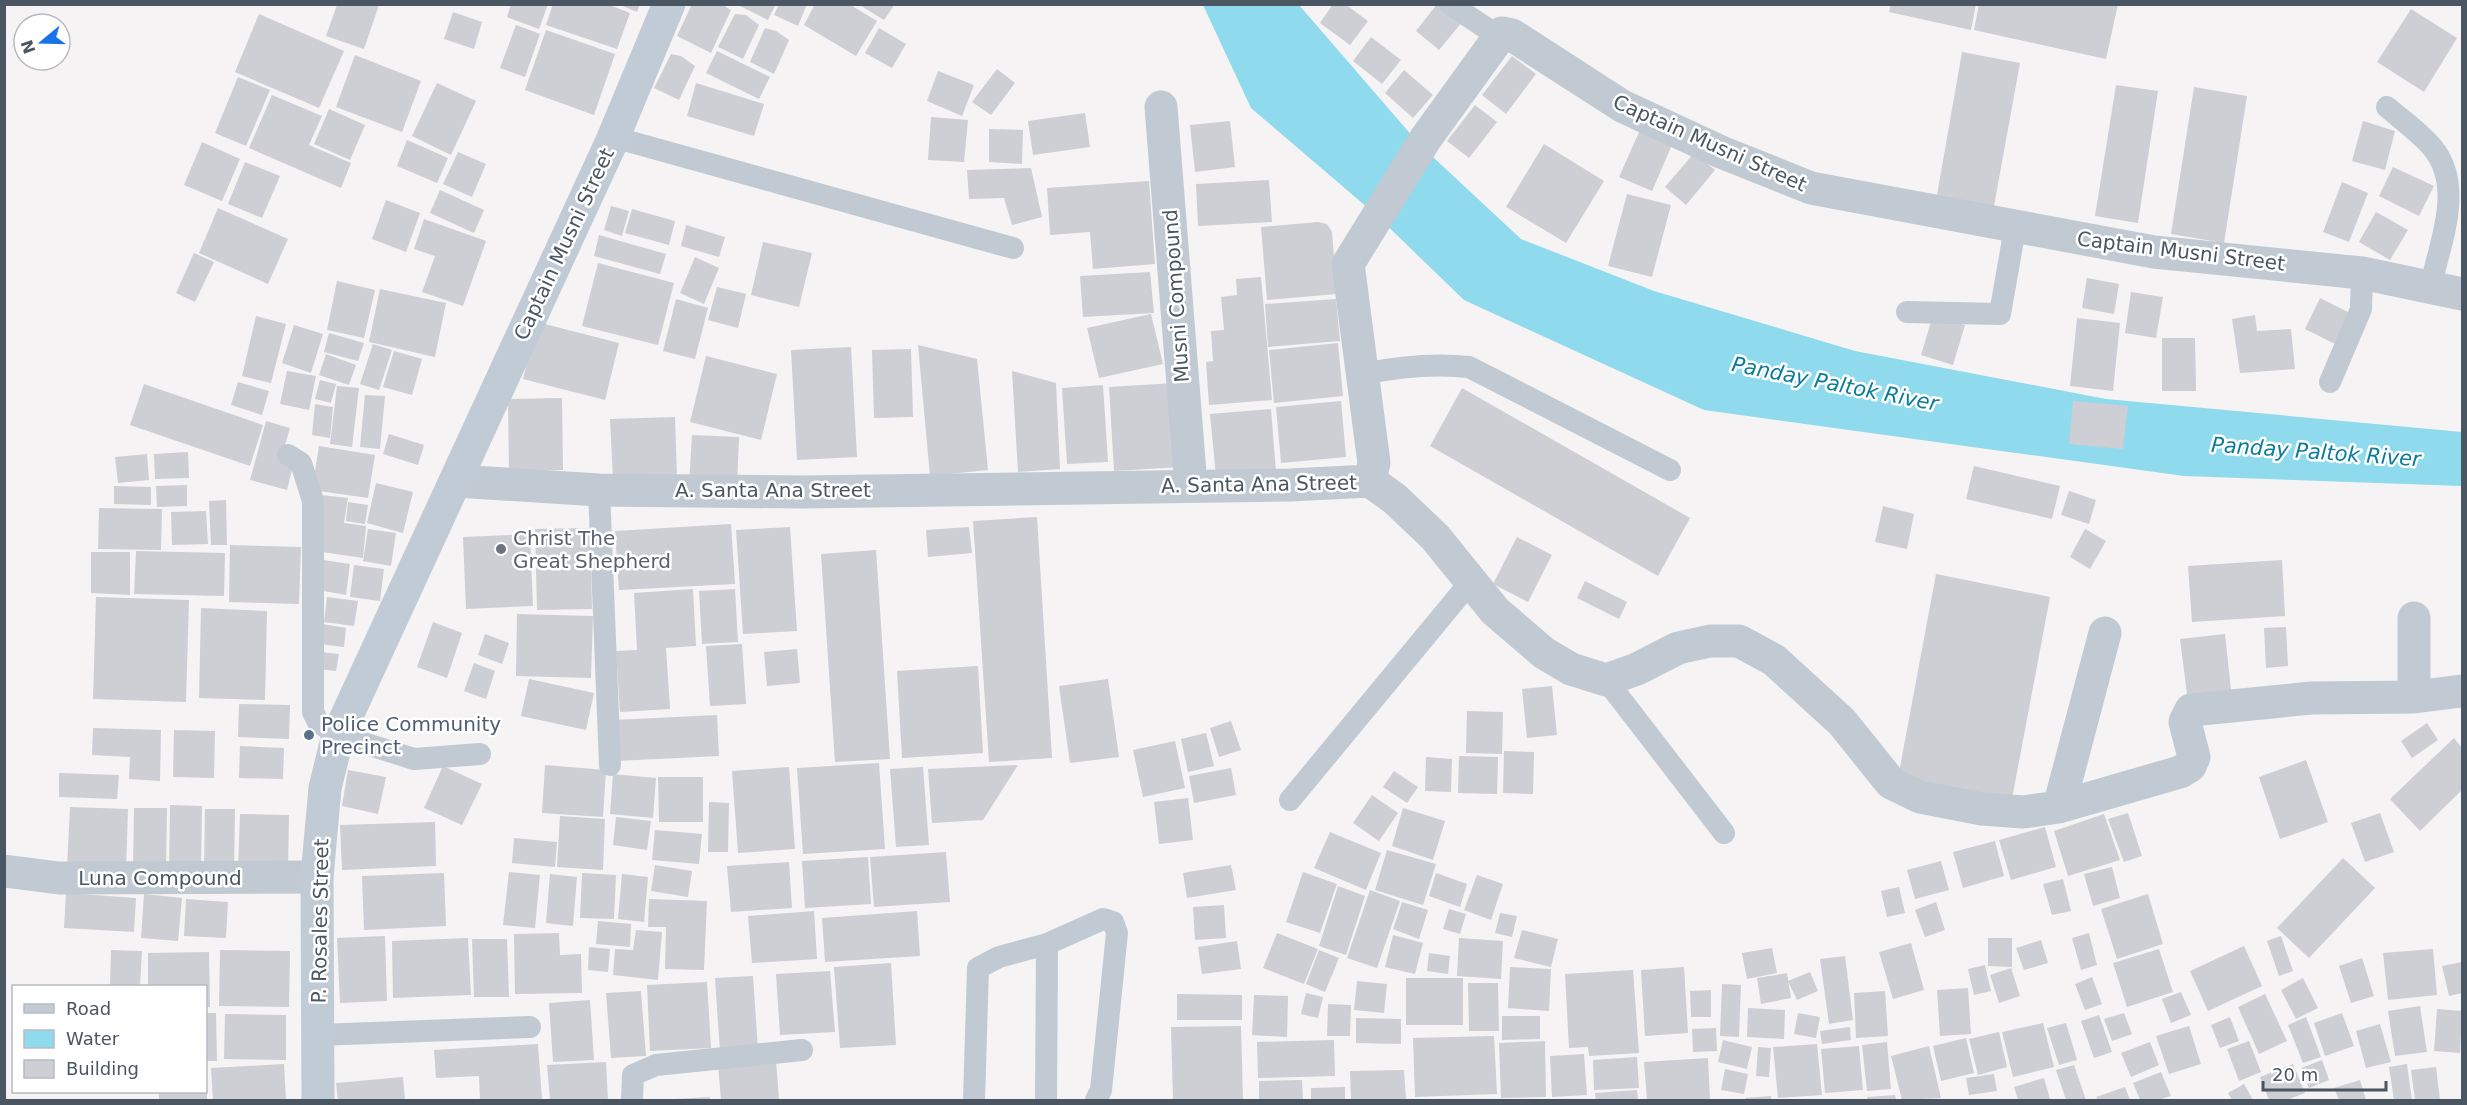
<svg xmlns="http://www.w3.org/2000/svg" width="2467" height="1105" font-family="'DejaVu Sans',sans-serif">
<rect width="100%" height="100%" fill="#f5f3f3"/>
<!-- water -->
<path fill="#90daee" d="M1203 5H1299L1420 145 1521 239 1654 291 1855 351 2106 399 2462 432V486L2184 476 1704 410 1464 300 1375 214 1251 108Z"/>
<!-- building -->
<path fill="#cdcfd5" d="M511 4H548L539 29 507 17Z
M553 4H607L630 13 617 49 546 25Z
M618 4H640L637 12Z
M692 4H721L731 10 711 53 677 36Z
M736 4H776L768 20Z
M779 4H807L798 26 774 15Z
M815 4H849L877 21 856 56 804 25Z
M858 4H895L884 20Z
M1333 4H1345L1368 21 1350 45 1320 23Z
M1437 4H1443L1463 21 1439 50 1416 31Z
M1891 4H1976L1971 30 1889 12Z
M1979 4H2118L2106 59 1974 30Z
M337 5H379L364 49 326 36Z
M2411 9 2457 38 2424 92 2377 62Z
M453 12 482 22 474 49 444 39Z
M259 14 344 51 319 108 235 72Z
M735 14 746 15 759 25 743 59 718 47Z
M516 25 540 34 525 77 500 68Z
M765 28 776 31 789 40 774 74 750 62Z
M879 28 906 44 892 68 865 53Z
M546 30 615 54 594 115 525 90Z
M1371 37 1401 60 1382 84 1353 61Z
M717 51 770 77 759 99 706 73Z
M1962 52 2020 63 1994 206 1937 195Z
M671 54 681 56 695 66 679 100 654 88Z
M355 55 421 81 402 132 336 107Z
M1512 56 1536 74 1506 114 1482 95Z
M997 69 1015 83 991 115 972 102Z
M1404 70 1433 95 1413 118 1385 93Z
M938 71 974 85 962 116 927 101Z
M238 77 270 90 246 146 215 133Z
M437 83 476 101 451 155 412 136Z
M696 83 764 104 754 136 687 116Z
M2116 85 2158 91 2138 223 2095 216Z
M2194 87 2247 96 2224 243 2171 234Z
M272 95 322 116 309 145 351 163 341 188 249 148Z
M1475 105 1497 122 1469 158 1447 141Z
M329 109 365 125 350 160 314 144Z
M1085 113 1090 147 1033 155 1028 121Z
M931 117 968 120 964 162 928 160Z
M1230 121 1235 167 1195 172 1190 125Z
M2363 121 2395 131 2385 170 2352 161Z
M989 129 1023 130 1022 164 989 162Z
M1640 130 1672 145 1652 191 1619 177Z
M407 140 448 158 437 183 397 166Z
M202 142 240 159 222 201 184 185Z
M1544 144 1604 181 1566 243 1506 207Z
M458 152 486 164 472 197 443 184Z
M1694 153 1715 170 1686 205 1665 187Z
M245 162 280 176 262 218 228 204Z
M2393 167 2434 186 2419 216 2379 196Z
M1031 168 1042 217 1012 225 1004 198 969 199 967 170Z
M1269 180 1272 222 1198 226 1196 184Z
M1149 181 1155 264 1093 269 1090 232 1050 235 1047 188Z
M2342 182 2368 193 2349 242 2323 232Z
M440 190 484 210 474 233 430 213Z
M1627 194 1671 205 1652 277 1608 266Z
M386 200 420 213 406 252 372 239Z
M611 206 629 211 622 236 604 230Z
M218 208 288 239 268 284 199 253Z
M632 209 675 221 669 245 625 233Z
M2376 212 2408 230 2390 260 2359 242Z
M424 219 486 241 463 306 422 292 435 256 414 249Z
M1318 222 1327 224 1332 232 1337 294 1267 300 1261 227Z
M686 225 725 237 719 257 681 246Z
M599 235 666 254 660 274 594 256Z
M763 242 812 253 799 307 751 295Z
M194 253 214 262 195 302 176 293Z
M695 257 719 268 704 304 680 293Z
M598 263 674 283 658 345 582 326Z
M1150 272 1154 313 1083 317 1080 276Z
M1261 277 1272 400 1209 405 1206 362 1213 361 1211 331 1224 330 1221 297 1237 295 1236 279Z
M2087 278 2119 284 2114 314 2082 308Z
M337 281 375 290 364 338 327 330Z
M717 287 746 294 738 328 708 320Z
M380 289 446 303 435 357 369 342Z
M2131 292 2163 297 2156 338 2125 333Z
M2320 298 2352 314 2337 345 2305 329Z
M676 299 708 308 695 359 663 351Z
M1336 299 1340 341 1268 347 1265 304Z
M1151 314 1163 364 1099 378 1087 328Z
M1933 315 1965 325 1953 365 1921 355Z
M2255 315 2257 331 2291 329 2295 369 2240 373 2232 319Z
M256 316 286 324 271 383 242 376Z
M2077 318 2120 323 2113 391 2070 386Z
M537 322 619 343 605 400 523 379Z
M294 325 323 334 311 373 282 363Z
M329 333 364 343 358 361 324 352Z
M2162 338H2195L2196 391H2162Z
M1338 343 1343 396 1274 403 1269 350Z
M373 344 392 350 379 390 360 384Z
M918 345 977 359 988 470 930 476Z
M851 347 857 457 797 460 791 350Z
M911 349 913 417 874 418 872 350Z
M394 351 422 359 412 395 383 387Z
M326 354 356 365 349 385 319 375Z
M706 356 777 374 761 440 690 422Z
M287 371 316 376 309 410 280 404Z
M1012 371 1056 383 1060 469 1018 472Z
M320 380 336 384 331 403 315 399Z
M238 382 269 391 262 415 231 405Z
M1175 383 1180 467 1114 471 1109 387Z
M144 384 263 425 250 466 130 425Z
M1103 385 1108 462 1067 464 1062 388Z
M337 386 359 388 352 447 330 444Z
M1462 388 1690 518 1658 576 1430 446Z
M365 395 385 396 380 449 360 447Z
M562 398 563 470 509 471 508 399Z
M1341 401 1346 457 1281 463 1276 407Z
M2073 401 2128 406 2123 449 2069 444Z
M315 404 333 407 330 438 312 435Z
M1271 409 1276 471 1216 476 1210 414Z
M675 417 677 477 613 479 610 419Z
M266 421 290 428 280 462 293 466 287 490 250 480Z
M389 434 424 445 418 465 383 454Z
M692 435 739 437 737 486 689 484Z
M319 446 375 455 368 498 312 490Z
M188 452 189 478 155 479 154 454Z
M147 454 149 480 118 483 115 457Z
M1974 466 2060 486 2052 519 1966 499Z
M376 483 413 492 403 533 367 523Z
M187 485V506L157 507 156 486Z
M114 486 151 487V505L114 504Z
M2069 491 2096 500 2089 524 2061 515Z
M321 495 348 498 344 523 366 526 363 558 315 551Z
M226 500 227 545H211L209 501Z
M348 502 368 505 365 524 346 521Z
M1883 506 1914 514 1907 549 1875 542Z
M99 508 162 509 161 550 98 549Z
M206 511 208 544 172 545 171 512Z
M1037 517 1052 758 989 762 973 521Z
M731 524 735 584 619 590 615 531Z
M790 527 797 631 743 634 736 530Z
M969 527 972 553 928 557 926 530Z
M590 528 592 609 537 610 535 529Z
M368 529 396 533 391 566 363 561Z
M2085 529 2106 541 2090 569 2070 557Z
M530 534 533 606 466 609 463 537Z
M1517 537 1552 555 1528 602 1493 584Z
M230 545 301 547 299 604 229 602Z
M876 550 890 759 835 762 821 554Z
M136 551 225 553 224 596 134 594Z
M91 552H130V595L91 593Z
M323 560 350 564 346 595 318 590Z
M2282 560 2285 616 2192 622 2188 566Z
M354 565 384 569 380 601 350 597Z
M1936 574 2050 597 2012 799 1898 778Z
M1585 581 1627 602 1619 619 1577 598Z
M693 589 696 646 666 648 670 709 620 712 616 651 637 650 634 593Z
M735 589 738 642 702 644 699 591Z
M96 597 189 600 186 702 93 699Z
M327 597 358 601 354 626 324 622Z
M201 608 267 611 265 700 199 698Z
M517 614 593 616 591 678 516 676Z
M433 622 462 633 447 678 417 667Z
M322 624 346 628 344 647 319 644Z
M2286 627 2288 666 2266 668 2264 628Z
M485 634 509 643 502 664 478 655Z
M2225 634 2231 690 2187 694 2180 639Z
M742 644 746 704 710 706 706 646Z
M797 649 800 683 767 686 764 652Z
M321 652 339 654 336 671 319 669Z
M474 663 495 671 486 699 464 691Z
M978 666 983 753 902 758 897 671Z
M529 679 594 693 586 730 521 716Z
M1108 679 1119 757 1070 763 1059 686Z
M1552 686 1557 735 1527 738 1522 689Z
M239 704 290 705 289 739 238 737Z
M1467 711 1503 712 1502 754 1466 753Z
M717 715 719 756 616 761 613 720Z
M1231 721 1241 750 1219 757 1210 728Z
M2427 723 2438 740 2412 758 2401 741Z
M93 728 161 730 160 781 129 779 130 757 92 755Z
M174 730 215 731 214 778 173 777Z
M1206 733 1214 766 1188 772 1181 739Z
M2454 738 2462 748V790L2420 831 2390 799Z
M1175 741 1185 788 1143 797 1133 750Z
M240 746 284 748 283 779 239 778Z
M1504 751 1534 752 1533 794 1503 793Z
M1459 756 1498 757 1497 794 1458 793Z
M1426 757 1452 759 1451 792 1425 791Z
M2306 760 2328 822 2280 839 2259 777Z
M879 763 885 849 803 854 797 768Z
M545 765 606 770 603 817 542 813Z
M1018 765 983 820 932 823 928 769Z
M443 766 482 784 462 825 424 808Z
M789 767 795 849 738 853 732 771Z
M923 767 929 845 896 847 890 769Z
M1231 768 1236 795 1194 803 1189 776Z
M348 770 386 777 378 814 342 806Z
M1394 771 1418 787 1407 803 1383 787Z
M59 773 119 775 117 799 59 797Z
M613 774 656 778 653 818 610 814Z
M658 777H703V822H659Z
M1372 795 1398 813 1379 841 1353 823Z
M1188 798 1193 840 1159 844 1154 802Z
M709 802 729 803 728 852H708Z
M170 805 202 806 201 874 169 873Z
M70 807 128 809 126 870 67 868Z
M134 808H167L166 869 133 868Z
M1403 808 1445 821 1433 860 1392 846Z
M205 809H235L234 870H204Z
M2128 813 2142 856 2124 862 2108 819Z
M2380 813 2394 852 2365 862 2351 823Z
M240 814 289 815 288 871 238 870Z
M2104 814 2120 860 2068 876 2054 831Z
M560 816 605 819 603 870 557 867Z
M616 817 651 821 647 850 613 845Z
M435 822 436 866 342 870 340 825Z
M2045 827 2056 867 2011 880 1999 840Z
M655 830 702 834 699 864 652 860Z
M1330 832 1381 853 1366 890 1314 868Z
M514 838 557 842 555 867 512 863Z
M1995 841 2004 876 1963 888 1953 852Z
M1387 850 1436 864 1423 905 1375 890Z
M946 852 950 902 874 907 870 857Z
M868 857 871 904 805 908 802 861Z
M2343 858 2375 888 2309 958 2277 928Z
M1941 861 1949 890 1915 899 1907 870Z
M789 862 792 908 731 912 727 866Z
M655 865 692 871 688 897 651 891Z
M1231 865 1236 890 1187 898 1183 873Z
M2112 867 2120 898 2093 906 2084 874Z
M509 872 540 875 535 928 503 925Z
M1303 872 1337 884 1320 933 1286 922Z
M444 873 446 926 364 930 362 876Z
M582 873 616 875 614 919 580 918Z
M1436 873 1467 884 1460 907 1429 896Z
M550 874 577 877 573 926 546 923Z
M622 874 648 877 644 922 618 919Z
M1477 875 1503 884 1491 920 1464 910Z
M2063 879 2071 911 2052 915 2043 884Z
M1338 886 1365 896 1346 955 1319 946Z
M1899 887 1905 913 1887 917 1881 891Z
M1370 890 1400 901 1377 968 1347 958Z
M66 893 136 898 134 932 64 928Z
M144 894 182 898 178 941 141 938Z
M2148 894 2163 944 2117 959 2101 909Z
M186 899 228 902 226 938 184 936Z
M649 899 707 901 704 970 665 969 666 927H648Z
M1402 902 1428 910 1419 939 1393 929Z
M1936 902 1945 930 1925 937 1915 910Z
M1224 905 1226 938 1195 940 1193 907Z
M1449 909 1466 914 1460 934 1443 929Z
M814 911 817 959 752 963 748 916Z
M917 911 920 956 825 962 822 918Z
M1500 913 1517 916 1512 937 1495 933Z
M598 921 631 924 630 947 596 944Z
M636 930 662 932 658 980 613 975 615 949 633 950Z
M1522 930 1558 939 1551 967 1514 958Z
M559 933 560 955 581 954 582 993 515 994 514 934Z
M1277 933 1318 949 1304 984 1263 968Z
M2089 933 2097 965 2081 970 2072 938Z
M1393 935 1423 943 1415 974 1385 967Z
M385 936 387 1001 340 1003 337 938Z
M2281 936 2293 971 2279 976 2267 941Z
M468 938 471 995 393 998 392 941Z
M1459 938 1503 941 1501 979 1457 976Z
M1988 938H2012V967L1988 966Z
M472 939H507L509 997H474Z
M2041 940 2048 963 2024 970 2016 948Z
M1237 941 1241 969 1202 974 1198 947Z
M1911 943 1924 990 1893 999 1879 952Z
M2244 946 2262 986 2208 1011 2190 971Z
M589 947 610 949 608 972 588 970Z
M1772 948 1777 973 1747 979 1742 953Z
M2159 949 2173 992 2127 1007 2113 963Z
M2433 949 2437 995 2388 1000 2383 953Z
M111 950 142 951 140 986H110Z
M220 950 290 951 289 1007 219 1006Z
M1319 950 1339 958 1325 992 1306 984Z
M209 952 210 1007H206V986H148V953Z
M1429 953 1450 956 1448 974 1427 971Z
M1845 956 1853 1020 1829 1024 1820 959Z
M2362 958 2374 996 2351 1003 2339 966Z
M2462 962V993L2449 996 2442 966Z
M891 963 896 1045 840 1048 834 967Z
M1985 965 1991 991 1974 995 1968 969Z
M1510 967 1551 969 1549 1011 1508 1008Z
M1684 967 1688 1033 1645 1036 1641 970Z
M2011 968 2020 996 1999 1003 1990 975Z
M1633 970 1639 1053 1589 1056 1588 1047 1569 1048 1565 974Z
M830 971 835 1032 780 1035 776 974Z
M1810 972 1818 991 1797 1000 1788 981Z
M1787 973 1791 998 1761 1004 1757 978Z
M753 976 758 1049 720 1052 715 978Z
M2092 977 2102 1004 2085 1010 2075 984Z
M1406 978H1463V1025H1406Z
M2303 978 2318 1008 2296 1019 2281 990Z
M1357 981 1387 984 1384 1013 1354 1010Z
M707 982 711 1048 650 1051 647 985Z
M1468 983H1498L1499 1031H1469Z
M1722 984 1741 985 1739 1037 1720 1036Z
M1968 988 1971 1034 1940 1036 1937 990Z
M1711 990V1017H1691L1690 991Z
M641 991 646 1056 611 1058 606 993Z
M1885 991 1888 1036 1856 1038 1854 993Z
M2181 992 2191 1015 2171 1023 2162 999Z
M1306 993 1323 997 1318 1018 1301 1014Z
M1177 994 1242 995V1020H1177Z
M2265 994 2287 1041 2259 1054 2238 1007Z
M1254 995 1288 996 1287 1037 1252 1035Z
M590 1000 594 1060 553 1062 549 1003Z
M1328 1004 1351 1005 1350 1036H1327Z
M2420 1006 2427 1052 2395 1056 2388 1011Z
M1748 1008 1785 1010 1784 1039 1747 1037Z
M2437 1009 2462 1011 2460 1053 2434 1051Z
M206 1013H216L217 1061H206Z
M1798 1013 1820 1017 1816 1038 1794 1034Z
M2124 1013 2132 1034 2112 1041 2104 1019Z
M2342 1013 2354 1046 2325 1056 2314 1023Z
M225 1014 286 1015V1060L224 1059Z
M2099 1015 2112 1052 2094 1058 2081 1021Z
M1502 1016H1540V1039L1502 1040Z
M2230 1017 2239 1041 2220 1048 2211 1025Z
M2306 1017 2321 1057 2303 1063 2288 1025Z
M1356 1018 1401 1019V1044L1356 1043Z
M2043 1023 2054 1067 2013 1077 2002 1032Z
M2066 1023 2077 1060 2059 1065 2047 1028Z
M2380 1024 2391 1062 2366 1068 2356 1031Z
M1241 1026 1243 1100H1173L1171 1027Z
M2189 1026 2201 1064 2169 1074 2156 1036Z
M1850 1027 1851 1040 1822 1044 1820 1031Z
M1716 1028 1717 1051 1693 1052 1692 1029Z
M1999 1032 2007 1067 1978 1075 1969 1039Z
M1494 1036 1497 1094 1415 1097 1413 1038Z
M1966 1038 1974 1073 1941 1081 1933 1046Z
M1334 1040 1335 1076 1258 1078 1257 1042Z
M1723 1040 1752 1047 1747 1069 1718 1062Z
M1545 1041 1546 1097 1501 1098 1499 1043Z
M2249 1041 2261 1072 2239 1081 2227 1049Z
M1887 1042 1891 1089 1867 1091 1862 1045Z
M2150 1042 2159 1065 2131 1077 2121 1053Z
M538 1044 542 1100H480L479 1076 436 1078 434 1050Z
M1817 1044 1822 1095 1778 1098 1773 1047Z
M1859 1046 1863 1090 1825 1093 1821 1049Z
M1929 1046 1941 1098 1902 1100 1891 1056Z
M1758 1047 1771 1048 1769 1077 1756 1076Z
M1584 1054 1587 1095 1552 1097 1550 1056Z
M1637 1057 1639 1088 1594 1090 1593 1060Z
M1708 1058 1710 1100H1647L1644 1062Z
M776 1060 779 1100H721L718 1064Z
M2322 1060 2329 1080 2309 1088 2301 1068Z
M606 1062 608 1100H550L547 1065Z
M284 1064 286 1100H213L211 1068Z
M2293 1064 2305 1093 2287 1100H2269L2260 1077Z
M2407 1064 2412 1100H2394L2389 1067Z
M2074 1065 2086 1100H2066L2056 1070Z
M2436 1067 2440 1100H2415L2411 1070Z
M1725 1069 1748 1074 1744 1094 1721 1090Z
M1404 1070 1406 1100H1351L1350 1071Z
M2161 1072 2171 1096 2158 1100H2140L2133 1083Z
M1994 1074 1997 1091 1969 1095 1966 1078Z
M403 1077 405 1100H338L336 1083Z
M2044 1078 2050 1099 2018 1100 2014 1087Z
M1302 1080 1303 1100H1259V1081Z
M2360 1080 2366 1100H2339L2334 1088Z
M2244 1084 2253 1100H2232L2228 1093Z
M1345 1087V1100H1311V1088Z
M2125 1087 2130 1100H2098L2096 1097Z
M1637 1090 1638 1100H1596L1595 1093Z
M159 1092H207V1100H159Z
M1895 1095 1896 1100H1868L1867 1097Z
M1771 1096V1100H1745V1098Z
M710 1097V1100H675V1099Z"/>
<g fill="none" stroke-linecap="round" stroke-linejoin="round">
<!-- lane -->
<path stroke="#c1cad2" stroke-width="22" d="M1450 4 1498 36
M2387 107C2402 120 2419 132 2432 147 2465 186 2440 242 2431 285
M613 137 1013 248
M1907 312 2000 314 2015 228
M1362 374C1397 367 1434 363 1469 367L1670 470
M2330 382 2361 309 2362 273
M288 455 301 463 313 501V712L318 722 338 735 414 759 480 754
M599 490 610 765
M1606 680 1724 833
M1290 800 1472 580
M319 1035 530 1027
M632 1100 633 1075 656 1065 802 1050
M974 1100 978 968 999 957 1047 944 1103 919 1113 922 1117 933 1101 1090 1096 1100
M1046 1100 1047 944"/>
<!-- street -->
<path stroke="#c1cad2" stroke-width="33" d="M1161 107 1191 486
M456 481 599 490 802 492 1290 485 1370 481 1395 499 1435 537 1495 611 1544 653 1571 669 1606 680 1637 669 1678 648 1710 641H1739L1774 660 1842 722 1891 783 1920 797 1982 809 2023 812 2059 807 2105 633
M1370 481 1374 463 1348 264 1426 138 1502 33 1512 35 1622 106 1721 152 1811 188 2154 252 2362 273 2462 294
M2414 697 2462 691
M2059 807 2180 772 2190 766 2194 757 2185 722 2191 710 2311 698 2414 697V618
M4 871 59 878 317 877"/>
<!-- secondary -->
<path stroke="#c1cbd6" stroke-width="33" d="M318 1100 317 877 325 788 338 735 611 143 669 4"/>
</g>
<!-- markers -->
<circle fill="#6b7280" stroke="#fff" stroke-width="2" cx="501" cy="549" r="6"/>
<circle fill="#5c6f8a" stroke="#fff" stroke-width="2" cx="309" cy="735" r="6"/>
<g text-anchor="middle" stroke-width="5" stroke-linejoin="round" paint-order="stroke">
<!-- street labels -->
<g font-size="20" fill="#4a5661" stroke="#fff">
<text transform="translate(1710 143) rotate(24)" y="7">Captain Musni Street</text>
<text transform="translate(564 244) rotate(-65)" y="7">Captain Musni Street</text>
<text transform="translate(2181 251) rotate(7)" y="7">Captain Musni Street</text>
<text transform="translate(1176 296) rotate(-94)" y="7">Musni Compound</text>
<text transform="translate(1259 484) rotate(-1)" y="7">A. Santa Ana Street</text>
<text x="773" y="497">A. Santa Ana Street</text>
<text x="160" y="885">Luna Compound</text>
<text transform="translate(320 921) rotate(-89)" y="7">P. Rosales Street</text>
</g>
<!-- worship labels -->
<g font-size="20" fill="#5b616d" stroke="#fff" text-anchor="start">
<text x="513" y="545">Christ The<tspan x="513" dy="23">Great Shepherd</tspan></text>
</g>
<!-- service labels -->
<g font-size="20" fill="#4e5e75" stroke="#fff" text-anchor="start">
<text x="321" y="731">Police Community<tspan x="321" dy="23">Precinct</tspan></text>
</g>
<!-- water labels -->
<g font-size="21" font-style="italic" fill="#0c7c9b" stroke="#fff">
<text transform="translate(1835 384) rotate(11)" y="7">Panday Paltok River</text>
<text transform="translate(2316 452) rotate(4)" y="7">Panday Paltok River</text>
</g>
</g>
<!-- border -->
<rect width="2467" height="1105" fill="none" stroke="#4a5661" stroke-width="12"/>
<!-- legend -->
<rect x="12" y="985" width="195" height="108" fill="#ffffff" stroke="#b7bbc0" stroke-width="1.5"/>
<rect x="24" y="1004" width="30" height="9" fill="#c1cbd6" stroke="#b7bbc0" stroke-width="1.5"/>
<text x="66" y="1015" font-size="18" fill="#4a5661">Road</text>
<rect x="24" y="1030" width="30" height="18" fill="#90daee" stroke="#b7bbc0" stroke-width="1.5"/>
<text x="66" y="1045" font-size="18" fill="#4a5661">Water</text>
<rect x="24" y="1060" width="30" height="18" fill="#cdcfd5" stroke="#b7bbc0" stroke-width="1.5"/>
<text x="66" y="1075" font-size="18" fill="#4a5661">Building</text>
<!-- north arrow -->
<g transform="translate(42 42) rotate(251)"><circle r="28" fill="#ffffff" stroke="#b7bbc0" stroke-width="1.5"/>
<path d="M0-4.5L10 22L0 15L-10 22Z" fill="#1a73e8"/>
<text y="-9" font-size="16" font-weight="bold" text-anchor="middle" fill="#4a5661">N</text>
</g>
<!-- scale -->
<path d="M2263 1081v9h123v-9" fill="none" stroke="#4a5661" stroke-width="3"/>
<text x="2272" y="1081" font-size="18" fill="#4a5661" stroke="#ffffff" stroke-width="4.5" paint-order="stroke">20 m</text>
</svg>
